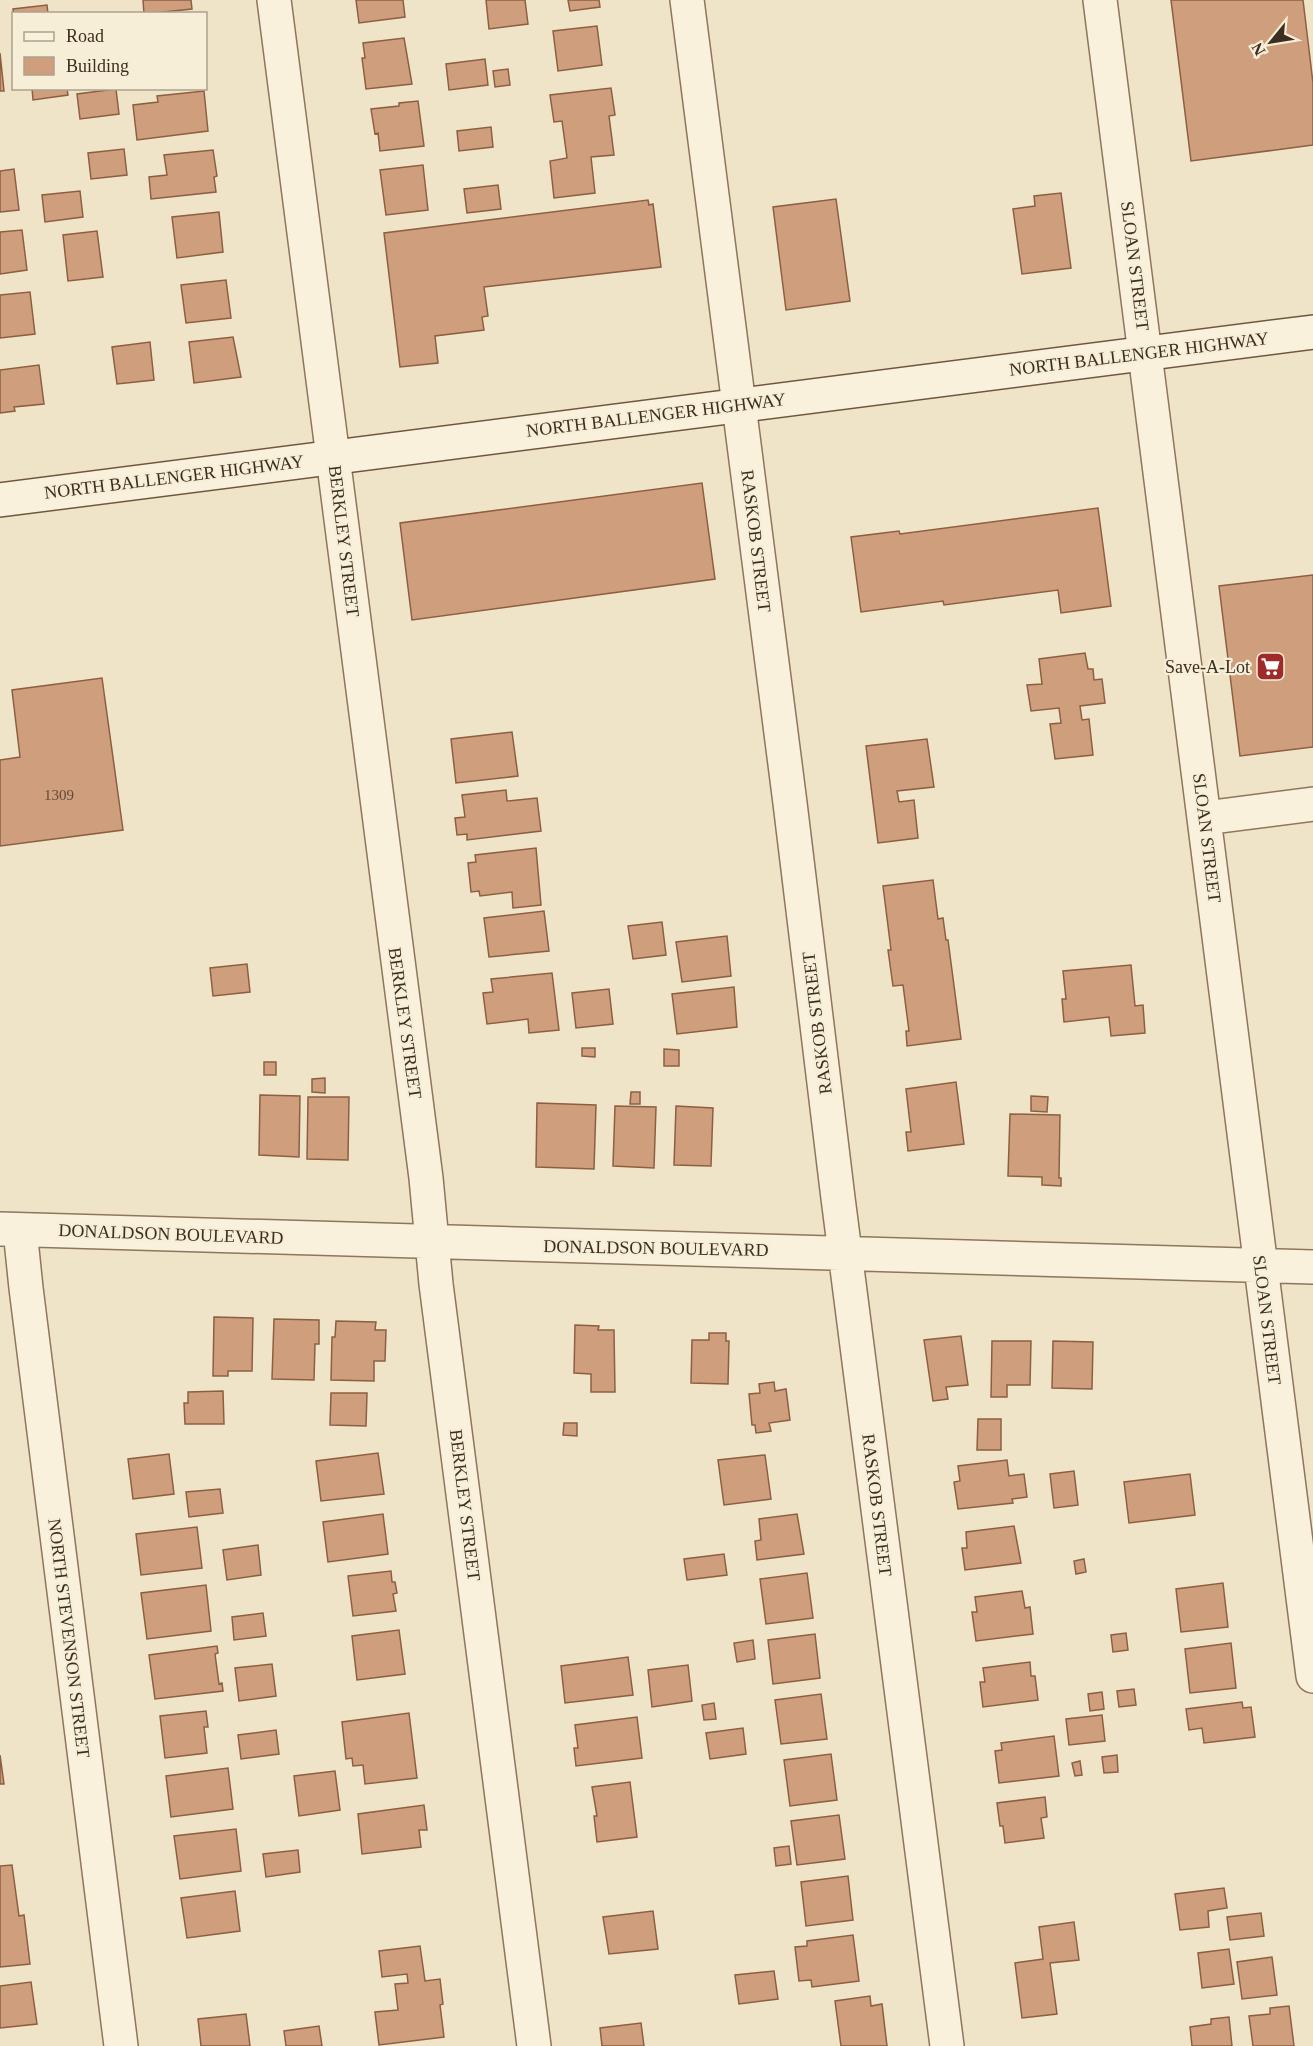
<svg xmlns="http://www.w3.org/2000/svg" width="1313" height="2046" font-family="'Times New Roman',serif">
<rect width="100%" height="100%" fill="#f0e4c8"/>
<!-- building -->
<path fill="#cf9f7d" stroke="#8d5f41" stroke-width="1.5" d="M143 0H191L192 9 144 14Z
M356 0H403L405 17 359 23Z
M486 0H525L528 24 489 29Z
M568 0H599L600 7 570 11Z
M1171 0H1303L1313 83V145L1191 161Z
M47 5 48 14H14V16L13 9Z
M597 26 602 65 558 71 553 31Z
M404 38 412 84 366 89 362 58H365L363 43Z
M0 53 4 91H0Z
M485 59 488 85 449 90 446 64Z
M508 69 510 85 495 87 493 71Z
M32 88H67L68 95 33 100Z
M611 88 615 115 609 116 614 155 591 157 595 193 554 198 550 161 567 158 562 121 554 122 550 95Z
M116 89 119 114 80 119 77 94Z
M204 91 208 131 137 140 133 105 158 102 157 96Z
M418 101 424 146 380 151 378 133 375 134 371 109 399 106V103Z
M491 127 493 147 459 151 457 131Z
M124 149 127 175 91 179 88 153Z
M213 150 217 176 214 177 216 192 151 199 149 177 167 175 164 155Z
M423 165 428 210 386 215 380 170Z
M14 169 19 210 0 212V171Z
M498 185 501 209 467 213 464 189Z
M80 191 83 217 45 222 42 195Z
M1061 193 1071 268 1022 274 1013 209 1035 206 1034 196Z
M836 199 850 301 786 310 773 207Z
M648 200 649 205 653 204 661 267 484 287 488 316 482 317 484 330 435 336 438 363 400 367 384 233Z
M219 212 223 252 177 258 172 217Z
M22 230 27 270 0 274V232Z
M97 231 103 277 68 281 63 235Z
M226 280 231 318 186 323 181 285Z
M30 292 35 334 0 338V295Z
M233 337 241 377 194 383 189 342Z
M150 342 154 380 117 384 112 347Z
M39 365 44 404 14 407 15 411 0 413V370Z
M702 483 715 579 412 620 400 523Z
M1098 508 1111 606 1061 613 1058 590 944 605 943 601 861 612 851 537 899 531 900 534Z
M1313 575V747L1240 756 1219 586Z
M1085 653 1088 669H1093L1094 680 1102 679 1105 703 1080 706 1082 720 1089 719 1093 755 1055 759 1050 724 1061 723 1059 708 1031 711 1027 685 1042 684 1039 659Z
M102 678 123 830 0 846V760L20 757 12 690Z
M512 732 518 776 456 783 451 739Z
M927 739 934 787 897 791 899 802 914 800 918 838 878 843 866 746Z
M506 790 507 801 537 798 541 831 467 840V834L457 835 455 818 465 817 462 795Z
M536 848 541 905 513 908 512 892 480 896 479 891 471 892 468 863 476 862 475 855Z
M933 880 938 919 943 918 946 940H948L961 1039 907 1046 906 1031H909L903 985 893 986 888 950H891L883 886Z
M544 911 549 951 489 957 484 918Z
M662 922 666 955 633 959 628 926Z
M727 936 731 976 682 982 676 942Z
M247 964 250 992 213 996 210 968Z
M1131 965 1135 1006 1143 1005 1145 1033 1111 1036 1109 1017 1064 1022 1062 999H1066L1063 971Z
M552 973 559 1030 529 1033 528 1019 487 1024 483 993 493 992 491 979Z
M734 987 737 1027 677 1034 672 994Z
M609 989 613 1024 576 1028 572 993Z
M582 1048H595V1057L582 1056Z
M664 1049 679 1050V1066H664Z
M264 1062H276V1075H264Z
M325 1078V1093L312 1092V1079Z
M956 1082 964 1144 908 1151 906 1132H911L906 1089Z
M631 1092H640V1104H630Z
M260 1095 300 1096 299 1157 259 1155Z
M1031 1096 1048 1097 1047 1112 1031 1111Z
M308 1097H349L348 1160 307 1159Z
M537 1103 596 1105 594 1169 536 1167Z
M615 1106 656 1107 654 1168 613 1166Z
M676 1106 713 1108 711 1166 674 1165Z
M1010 1114 1060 1115 1059 1178H1061V1186L1042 1185V1177L1008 1176Z
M214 1317 253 1318 252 1371H228V1376H213Z
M274 1319 319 1320V1344H315L314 1380 272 1379Z
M336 1321 376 1322 375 1330H386L385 1361H374V1381L331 1380 332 1337H335Z
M575 1325 599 1326 598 1330H614L615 1392H591V1374L574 1373Z
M709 1333H726V1341H729L728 1384 691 1383 692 1340H709Z
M961 1336 968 1385 946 1387 948 1399 933 1401 924 1340Z
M992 1341H1031L1030 1385H1007V1397H991Z
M1053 1341 1093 1342 1092 1389 1052 1388Z
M774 1382 775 1391 786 1389 790 1420 769 1423 771 1431 756 1433 755 1425H752L749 1394 760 1393 759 1384Z
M223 1391 224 1424H185L184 1403H188V1392Z
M331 1393H367L366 1426 330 1425Z
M978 1419H1001V1450H977Z
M564 1423H577V1436L563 1435Z
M378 1453 384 1494 321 1501 316 1461Z
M169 1454 174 1494 133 1499 128 1459Z
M765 1455 771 1499 724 1505 718 1460Z
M1007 1460 1009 1476 1024 1474 1027 1497 1012 1499 1013 1503 958 1509 954 1482 960 1481 958 1466Z
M1074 1471 1078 1505 1054 1508 1050 1474Z
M1190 1474 1195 1515 1129 1523 1124 1482Z
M220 1489 223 1513 189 1517 186 1492Z
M383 1514 388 1554 328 1562 323 1522Z
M797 1514 804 1554 757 1560 755 1541 761 1540 759 1519Z
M1014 1526 1021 1563 965 1570 962 1548H967L966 1532Z
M197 1527 202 1568 141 1575 136 1534Z
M258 1545 261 1575 227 1580 223 1550Z
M724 1554 727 1575 687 1580 684 1559Z
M1084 1559 1086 1572 1076 1574 1074 1561Z
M391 1571 392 1582H395L397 1593 393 1594 396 1611 353 1616 348 1576Z
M807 1573 813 1618 766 1624 760 1579Z
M1223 1583 1228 1627 1181 1632 1176 1589Z
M206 1585 211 1631 147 1639 141 1593Z
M1022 1591 1025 1608 1030 1607 1033 1634 976 1641 972 1612H977L975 1597Z
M263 1613 266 1636 234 1640 232 1617Z
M399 1630 405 1674 357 1680 352 1636Z
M1126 1633 1128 1650 1113 1652 1111 1635Z
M815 1634 820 1678 773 1684 768 1640Z
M753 1640 755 1659 737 1662 734 1643Z
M1231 1643 1236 1688 1190 1693 1185 1649Z
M217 1646 218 1653 215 1654 219 1684 222 1683 223 1691 155 1699 149 1655Z
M628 1657 633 1695 565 1703 561 1666Z
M1030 1662 1031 1676H1035L1038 1700 983 1707 980 1682H985L983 1668Z
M272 1664 276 1696 239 1701 235 1668Z
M688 1665 692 1701 652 1707 648 1670Z
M1134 1689 1136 1705 1119 1707 1117 1691Z
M1102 1692 1104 1709 1090 1711 1088 1694Z
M821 1694 827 1739 781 1744 775 1700Z
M1242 1702 1243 1708 1251 1707 1255 1737 1204 1743 1202 1728 1189 1730 1186 1709Z
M714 1703 716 1719 704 1720 702 1705Z
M206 1711 208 1727H204L207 1753 165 1758 160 1716Z
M409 1713 417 1778 365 1784 363 1765 353 1766 352 1758 346 1759 342 1722Z
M1102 1715 1105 1741 1069 1745 1066 1719Z
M637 1717 642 1758 576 1766 574 1748H578L575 1725Z
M743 1728 746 1754 710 1759 706 1733Z
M276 1730 279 1754 241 1759 238 1735Z
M1054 1736 1059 1776 999 1783 995 1751 1002 1750 1001 1743Z
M831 1754 837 1800 790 1806 784 1760Z
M0 1755 4 1784H0Z
M1117 1755 1118 1772 1104 1773 1102 1757Z
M1080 1761 1082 1775 1075 1776 1072 1763Z
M228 1768 233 1809 171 1817 166 1776Z
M335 1771 340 1810 299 1816 294 1776Z
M630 1782 637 1837 597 1842 594 1816H597L592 1787Z
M1045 1797 1047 1817 1041 1818 1044 1838 1005 1843 1003 1826H1000L997 1803Z
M424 1805 427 1830H419L421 1847 362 1854 358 1814Z
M839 1815 845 1859 797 1865 791 1821Z
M236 1829 241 1871 180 1879 174 1836Z
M789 1846 791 1864 776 1866 774 1848Z
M298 1850 300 1872 266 1877 263 1854Z
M12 1865 19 1916 24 1915 30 1964 0 1967V1866Z
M848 1876 853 1920 806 1926 801 1882Z
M1224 1888 1227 1908 1208 1911 1209 1927 1180 1930 1175 1894Z
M235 1891 240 1931 187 1938 181 1898Z
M653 1911 658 1949 609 1954 603 1917Z
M1261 1913 1264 1936 1230 1940 1227 1917Z
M1074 1922 1079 1960 1050 1963 1057 2014 1022 2018 1015 1963 1043 1959 1039 1927Z
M853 1935 859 1981 812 1987 811 1980 799 1981 795 1947 807 1946V1941Z
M420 1946 425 1981 440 1979 443 2004 440 2005 444 2037 379 2045 375 2012 398 2010 395 1984 408 1983 407 1974 382 1977 379 1951Z
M1229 1949 1234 1984 1202 1988 1198 1953Z
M1272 1957 1277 1995 1242 1999 1237 1962Z
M774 1971 778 1999 739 2004 735 1975Z
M31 1982 37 2024 0 2028V1986Z
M870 1996 871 2006 882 2004 887 2046H841L835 2001Z
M1289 2006 1294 2046H1253L1249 2016 1270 2014V2008Z
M246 2014 250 2046H201L198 2019Z
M1229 2017 1232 2046H1192L1190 2027 1211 2024V2019Z
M641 2023 644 2046H602L600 2028Z
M319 2026 322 2046H286L284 2031Z"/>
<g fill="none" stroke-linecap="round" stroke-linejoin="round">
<defs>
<path id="minor" d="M274 0 426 1178 436 1284 534 2046
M687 0 790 803 838 1198 947 2046
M1100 0C1173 558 1240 1118 1313 1676
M1205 818 1313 804
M0 1229 1313 1267
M20 1230 26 1288 121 2046"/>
<path id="secondary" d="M0 500 1313 332"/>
</defs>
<!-- minor casing -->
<use href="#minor" stroke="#8d765c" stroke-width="36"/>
<!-- secondary casing -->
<use href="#secondary" stroke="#6f573f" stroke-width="36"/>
<!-- minor -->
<use href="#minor" stroke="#faf1dc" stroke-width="33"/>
<!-- secondary -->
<use href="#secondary" stroke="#faf1dc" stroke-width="33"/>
</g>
<!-- icons -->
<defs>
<symbol id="supermarket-square" viewBox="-11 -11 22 22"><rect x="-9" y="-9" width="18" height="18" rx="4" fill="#9e2a2b" stroke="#f7eed8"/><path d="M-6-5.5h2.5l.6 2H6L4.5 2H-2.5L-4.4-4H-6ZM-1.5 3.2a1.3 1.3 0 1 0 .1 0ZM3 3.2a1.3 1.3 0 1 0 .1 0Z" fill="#fff"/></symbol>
</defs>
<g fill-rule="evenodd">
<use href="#supermarket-square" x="1254" y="650" width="33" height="33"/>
</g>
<g text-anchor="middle" stroke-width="4.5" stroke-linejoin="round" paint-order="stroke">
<!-- number labels -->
<g font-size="15" fill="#624a37">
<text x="59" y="800">1309</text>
</g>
<!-- street labels -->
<g font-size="18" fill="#3d2e20" stroke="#f7eed8">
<text transform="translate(1135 266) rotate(83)" y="6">SLOAN STREET</text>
<text transform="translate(1139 354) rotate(-7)" y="6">NORTH BALLENGER HIGHWAY</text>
<text transform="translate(656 415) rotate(-7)" y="6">NORTH BALLENGER HIGHWAY</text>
<text transform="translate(174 477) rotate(-7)" y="6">NORTH BALLENGER HIGHWAY</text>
<text transform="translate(344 541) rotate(83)" y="6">BERKLEY STREET</text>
<text transform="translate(756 541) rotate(83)" y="6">RASKOB STREET</text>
<text transform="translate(1207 838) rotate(83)" y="6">SLOAN STREET</text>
<text transform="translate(405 1023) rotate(82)" y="6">BERKLEY STREET</text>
<text transform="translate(817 1023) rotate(-97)" y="6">RASKOB STREET</text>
<text transform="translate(171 1234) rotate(2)" y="6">DONALDSON BOULEVARD</text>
<text transform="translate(656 1248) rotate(1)" y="6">DONALDSON BOULEVARD</text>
<text transform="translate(1267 1320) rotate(83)" y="6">SLOAN STREET</text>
<text transform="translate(465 1505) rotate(83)" y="6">BERKLEY STREET</text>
<text transform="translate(877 1505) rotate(83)" y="6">RASKOB STREET</text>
<text transform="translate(69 1638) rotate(83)" y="6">NORTH STEVENSON STREET</text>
</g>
<!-- poi labels -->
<g font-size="18" fill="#3d2e20" stroke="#f7eed8" text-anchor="end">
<text x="1250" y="673">Save-A-Lot</text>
</g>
</g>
<!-- legend -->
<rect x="12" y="12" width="195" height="78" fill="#f7eed8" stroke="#ada18e" stroke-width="1.5"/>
<rect x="24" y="32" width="30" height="9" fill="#faf1dc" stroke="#ada18e" stroke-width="1.5"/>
<text x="66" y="42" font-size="18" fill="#3d2e20">Road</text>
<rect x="24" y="57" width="30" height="18" fill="#cf9f7d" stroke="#ada18e" stroke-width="1.5"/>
<text x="66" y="72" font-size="18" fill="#3d2e20">Building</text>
<!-- north arrow -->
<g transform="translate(1271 42) rotate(240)" stroke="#f7eed8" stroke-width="4.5" paint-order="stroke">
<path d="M0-4.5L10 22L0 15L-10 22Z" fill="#3d2e20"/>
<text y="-9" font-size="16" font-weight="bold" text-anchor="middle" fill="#3d2e20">N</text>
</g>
</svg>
